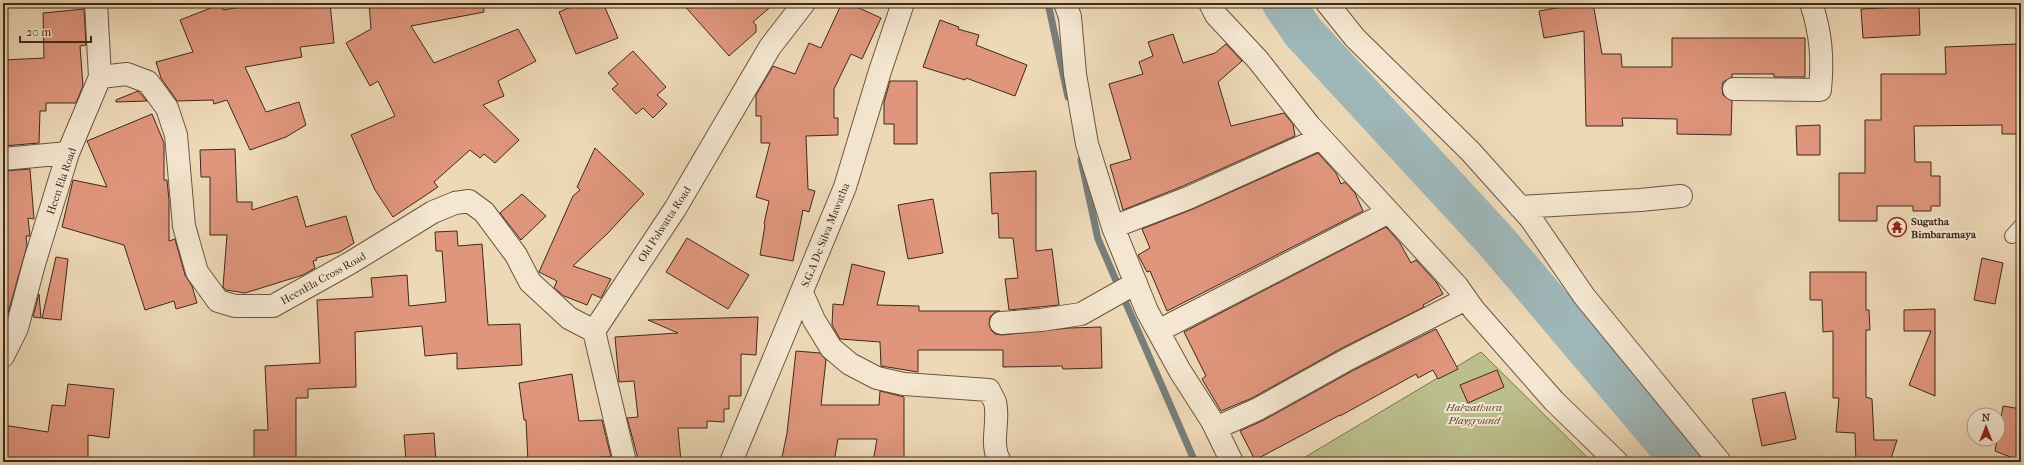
<svg xmlns="http://www.w3.org/2000/svg" width="2024" height="465" font-family="'IM FELL French Canon',serif">
<rect width="100%" height="100%" fill="#eed9b7"/>
<filter id="stains"><feTurbulence type="fractalNoise" baseFrequency=".005" numOctaves="4"/><feColorMatrix values="0 0 0 0 .2 0 0 0 0 .09 0 0 0 0 .02 0 0 0 .5 -.17"/></filter>
<radialGradient id="worn" r=".72"><stop offset=".6" stop-color="#630" stop-opacity="0"/><stop offset="1" stop-color="#630" stop-opacity=".3"/></radialGradient>
<!-- green -->
<path fill="#bbbf8d" stroke="#7d7454" d="M1481 352 1592 462H1297Z"/>
<g fill="none" stroke-linecap="round" stroke-linejoin="round">
<!-- stream -->
<path stroke="#787e7a" stroke-width="7" d="M1048 3 1068 97
M1081 160 1098 239 1195 462"/>
<!-- river -->
<path stroke="#9eb7b9" stroke-width="42" d="M1283 3 1303 32 1495 240 1683 462"/>
</g>
<!-- building -->
<path fill="#e0967d" stroke="#3f291c" d="M264 3V6L293 3H330L334 43 300 47 302 57 245 67 266 112 299 102 306 125 286 137 250 150 227 100 214 104 213 100 177 101 161 78 156 62 193 52 180 20 221 4 223 10Z
M369 3H483L484 12 411 26 434 63 518 29 536 61 498 81 504 96 483 105 519 140 495 163 484 154 480 158 470 150 434 182 438 187 393 217 375 190 351 135 395 116 378 81 370 86 346 43 371 29Z
M581 3H603L618 38 576 54 559 12Z
M682 3H775L753 22 756 25V32L729 56Z
M842 3H848L881 18 862 59 851 54 834 89V118H838V135L806 136 808 189 815 191 809 212 803 210 793 261 760 255 765 225 764 224 769 201 756 197 770 143H761V116H756V95L773 66 795 74 809 43 821 48Z
M1585 3H1593L1602 54H1621L1622 67H1672V38H1805V77H1774V74H1732V77L1723 82 1722 88 1723 95 1732 101 1731 135 1677 134V119L1622 118 1623 126H1586L1584 31 1544 38 1539 11Z
M1919 6 1920 35 1863 38 1861 9Z
M84 9 86 45 80 46 83 86 76 103H46V111H40L39 143 3 146V60L44 58 43 13Z
M940 20 959 27 958 29 979 35 976 45 1027 65 1015 96 966 78 965 80 923 67Z
M1173 34 1183 63 1215 53 1226 44 1242 61 1218 82 1231 126 1284 113 1293 124 1295 136 1183 186 1123 210 1110 165 1131 159 1109 84 1143 74 1139 62 1153 56 1148 42Z
M2017 44 2019 99H2021V134H2002V125L1914 126 1915 162H1931V176H1940V206H1931V211H1913V206H1877V221H1839V173H1865V120H1881V74H1946L1945 47Z
M633 51 666 87 657 95 667 104 653 118 643 108 636 114 612 89 618 84 608 73Z
M890 81H917V144H894V124H884V102Z
M138 91 147 101 116 102V100Z
M152 114 164 143V180H167L169 200V241L175 239 185 275 192 286 197 303 176 309 174 301 145 310 124 245 62 227 73 180 107 187 87 141Z
M1820 125V155H1797L1796 126Z
M595 148 644 194 608 233 573 266 611 279 601 298 592 294 587 305 564 296 554 288 557 281 539 272 573 196 580 190 577 187Z
M235 149 237 202H252V210L297 196 306 227 346 216 354 243 340 252 316 258 317 260 313 261 315 268 303 275 245 293 226 290 223 287 227 235H210V177H201L200 150Z
M1318 153 1336 173 1341 184 1345 182 1355 193 1363 211 1167 311 1150 271 1147 272 1138 255 1150 248 1142 229 1193 209Z
M30 169 34 219 28 218 30 236H26L27 246 8 313H3V171Z
M1036 171V251L1052 249 1059 305 1009 310 1005 279 1018 278 1013 238H999L998 213 992 214 990 173Z
M522 194 546 216 521 240 500 213Z
M933 199 943 253 908 259 898 205Z
M1386 227 1400 243 1411 263 1416 260 1437 283 1443 294 1423 305 1424 307 1342 348 1252 398 1221 411 1202 379 1206 376 1184 332Z
M457 231 458 246 482 244 488 325 520 324 522 365 457 369V353L425 356 422 326 355 332 356 387 308 389V398H296V462H254V430H268L265 366 320 363 317 300 373 297 371 278 407 275 409 306 446 302 442 251H436L435 232Z
M687 238 749 275 728 309 666 272Z
M56 257 68 259 61 320 42 318Z
M1982 258 2003 263 1995 304 1974 300Z
M852 264 885 272 877 305 919 306V311H1000L994 313 990 317 989 324 991 330 995 334 1002 335 1069 328 1101 327 1102 368 1063 369 1062 366 1003 367V350H918V372L881 366 880 342 840 339 832 325 833 304 843 305Z
M1810 272H1866V310H1869L1870 330H1866V397L1872 399 1874 440H1897L1890 462H1856L1855 433 1836 432 1839 398H1833V331L1823 332 1822 300H1810Z
M39 294 41 318 33 317Z
M1935 309V396L1909 385 1931 331H1904V310Z
M758 317 756 355 741 354V396H729V409H724V422L707 421V428H678L681 462H639L627 418 638 417 634 381 619 382 615 337 678 333 648 320Z
M1436 329 1458 369 1438 379 1433 370 1418 378 1416 374 1340 416V415L1255 460 1240 431 1264 420 1354 370Z
M796 351 820 353 826 360 821 405H879L880 391 904 397V462H873L877 439H838L834 462H781L787 433Z
M1497 370 1504 387 1468 403 1460 385Z
M572 374 579 421 602 420 611 457H600V462H528L526 420H524L519 383Z
M68 384 114 389 109 438 88 435V462H3V425L48 432 52 405 65 406Z
M1785 392 1796 439 1762 446 1752 399Z
M2003 406 2021 409V461L1995 451Z
M434 433 436 462H406L404 435Z"/>
<g fill="none" stroke-linecap="round" stroke-linejoin="round">
<defs>
<path id="lane" d="M2012 236 2021 226"/>
<path id="street" d="M1065 3 1070 17 1075 74 1087 144 1113 227 1147 311 1180 371 1212 421 1232 462
M1210 3 1216 15 1258 60 1309 125 1457 286 1474 310 1554 401 1617 462
M1327 3 1355 38 1470 151 1531 219 1584 296 1720 462
M100 77 127 74 148 82 167 108 176 135 184 226 197 272 218 301 235 306H273L350 263 433 212 455 203 469 201 484 212 516 255 530 282 569 318 594 331
M1734 89 1820 90C1823 58 1821 33 1811 3
M3 159 68 153
M1520 207 1640 200 1681 196
M1113 227 1188 198 1321 138
M802 293 814 320 831 348 850 364 877 378 904 384 989 390C991 394 993 398 995 402 1000 421 989 444 1000 462
M1001 323 1041 320 1081 314 1136 283
M1158 331 1389 212
M3 356 17 328 34 264 68 153 100 77 96 3
M1216 428 1258 409 1348 359 1466 299
M625 462 594 331 675 209 770 47 804 3
M731 462 845 187 880 71 903 3"/>
</defs>
<!-- lane casing -->
<use href="#lane" stroke="#6b5543" stroke-width="16"/>
<!-- street casing -->
<use href="#street" stroke="#6b5543" stroke-width="24"/>
<!-- lane -->
<use href="#lane" stroke="#f4e6d0" stroke-width="14"/>
<!-- street -->
<use href="#street" stroke="#f4e6d0" stroke-width="22"/>
</g>
<!-- icons -->
<defs>
<symbol id="temple-ring" viewBox="-11 -11 22 22"><circle r="9.5" fill="#f4e6d0" stroke="#8f2418" stroke-width="1.5"/><path d="M0-6L5-2H3V0L6.5 2.5H4V6H1.5V3h-3V6H-4V2.5H-6.5L-3 0V-2H-5Z" fill="#8f2418"/></symbol>
</defs>
<g fill-rule="evenodd">
<use href="#temple-ring" x="1886" y="216" width="22" height="22"/>
</g>
<g text-anchor="middle" stroke-width="4" stroke-linejoin="round" paint-order="stroke">
<!-- street labels -->
<g font-size="11" fill="#3f291c" stroke="#f4e6d0">
<text transform="translate(61 181) rotate(-71)" y="4">Heen Ela Road</text>
<text transform="translate(664 224) rotate(-57)" y="4">Old Polwatta Road</text>
<text transform="translate(825 235) rotate(-68)" y="4">S.G.A De Silva Mawatha</text>
<text transform="translate(323 278) rotate(-29)" y="4">HeenEla Cross Road</text>
</g>
<!-- poi labels -->
<g font-size="11" font-weight="bold" fill="#3f291c" stroke="#f4e6d0" text-anchor="start">
<text x="1911" y="225">Sugatha<tspan x="1911" dy="13">Bimbaramaya</tspan></text>
</g>
<!-- park labels -->
<g font-size="11" font-style="italic" fill="#5e4e38" stroke="#f4e6d0">
<text x="1474" y="411">Halwathura<tspan x="1474" dy="13">Playground</tspan></text>
</g>
</g>
<!-- margin -->
<rect width="2024" height="465" fill="none" stroke="#eed9b7" stroke-width="16"/>
<rect x="4" y="4" width="2016" height="457" fill="none" stroke="#3f291c" stroke-width="2"/>
<rect x="8" y="8" width="2008" height="449" fill="none" stroke="#3f291c"/>
<!-- north arrow -->
<g transform="translate(1986 427)"><circle r="19" fill="#f4e6d0" stroke="#ac9a88"/>
<path d="M0-3L7 15L0 10L-7 15Z" fill="#8f2418"/>
<text y="-6" font-size="11" font-weight="bold" text-anchor="middle" fill="#3f291c">N</text>
</g>
<!-- scale -->
<path d="M20 36v6h71v-6" fill="none" stroke="#3f291c" stroke-width="2"/>
<text x="26" y="36" font-size="12" fill="#3f291c" stroke="#f4e6d0" stroke-width="3" paint-order="stroke">20 m</text>
<rect width="100%" height="100%" filter="url(#stains)"/>
<rect width="100%" height="100%" fill="url(#worn)"/>
</svg>
